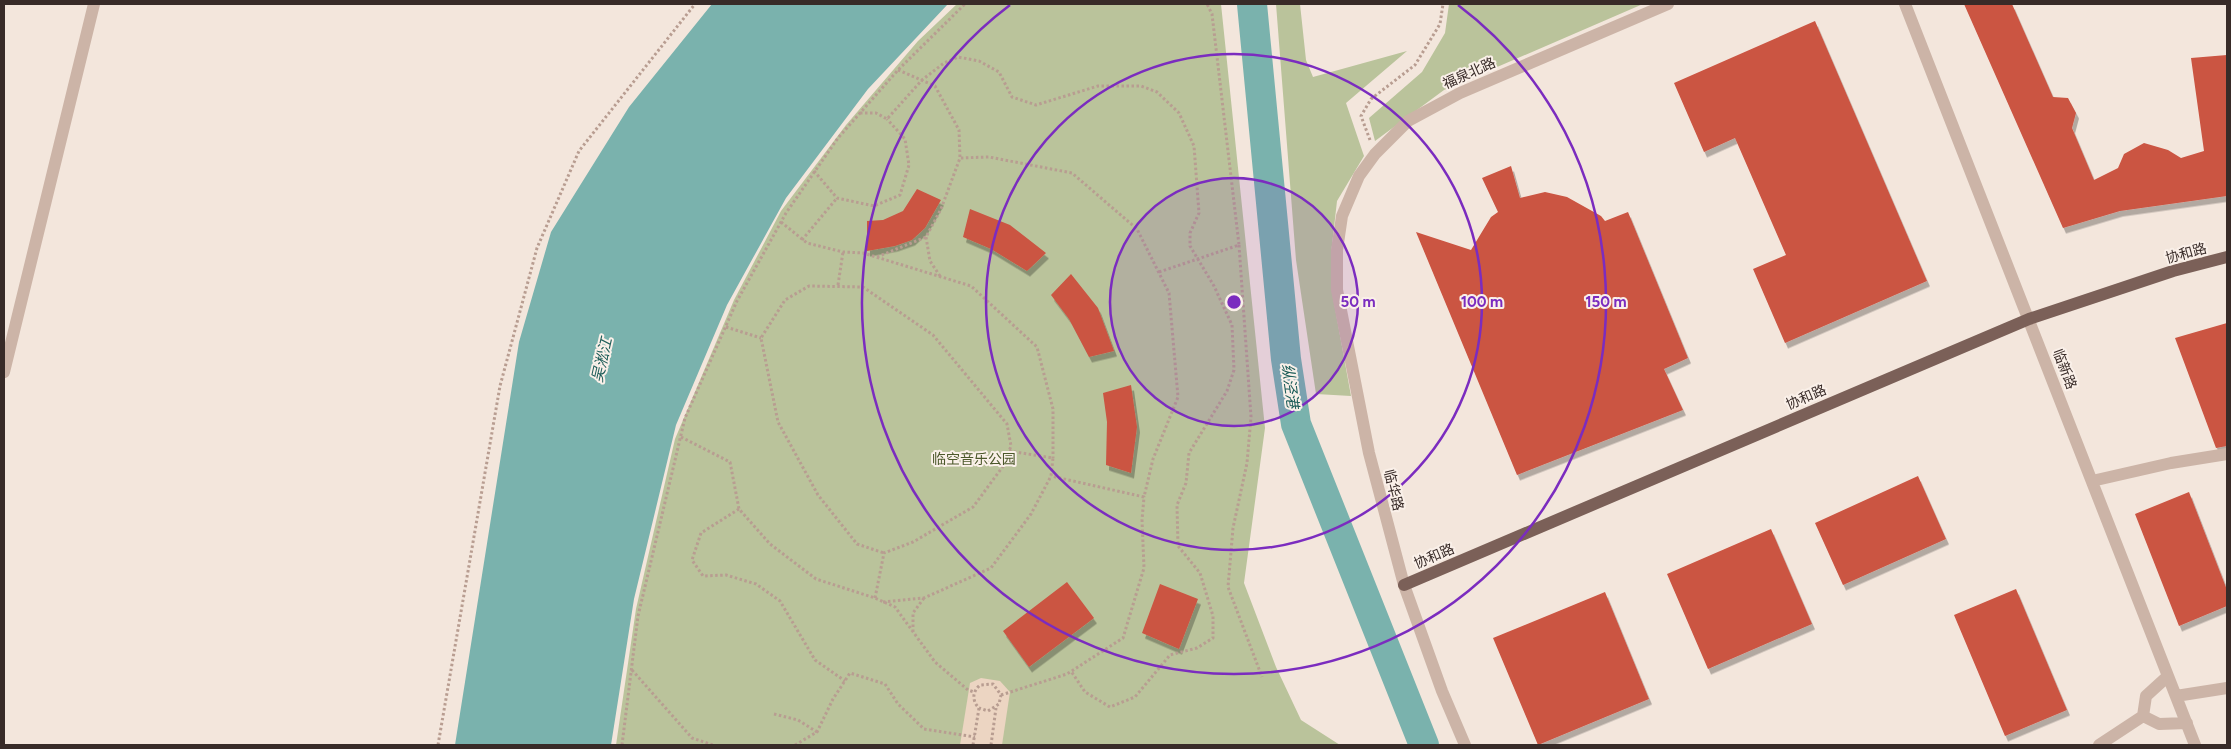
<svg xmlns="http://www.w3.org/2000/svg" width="2231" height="749" font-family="Figtree,'Noto Sans SC',sans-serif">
<defs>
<filter id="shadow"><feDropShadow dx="3" dy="5.5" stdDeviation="0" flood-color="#0004"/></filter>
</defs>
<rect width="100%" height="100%" fill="#f3e6dc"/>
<!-- green -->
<path fill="#bac39b" d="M957 4H1221L1265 428 1244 583 1276 667 1301 720 1340 745H616L636 609 675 439 734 300 781 211 846 125 918 41Z
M1276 4H1300L1306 60 1313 77 1407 51 1346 103 1364 156 1337 201 1331 254 1333 297 1351 396 1316 394 1296 260Z
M1449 4H1643L1444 90 1375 141 1369 118 1422 72 1445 33Z"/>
<!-- plaza -->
<path fill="#ecd5c2" d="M981 678 1000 681 1010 692 1002 745H960L970 683Z"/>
<!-- water -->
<path fill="#7ab2ad" d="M712 4H948L868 89 786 198 727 305 676 425 634 599 611 745H455L519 342 551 232 629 107Z"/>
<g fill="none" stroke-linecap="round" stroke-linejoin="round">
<!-- river -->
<path stroke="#7ab2ad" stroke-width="30" d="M1252 4 1286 359 1296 424 1424 745"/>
</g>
<!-- building -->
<path fill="#cb5442" filter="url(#shadow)" d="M1964 4H2012L2053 97 2068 98 2076 113 2072 128 2094 180 2118 168 2124 154 2144 143 2168 150 2181 158 2204 151 2191 58 2227 55V196L2120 211 2063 228Z
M1815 21 1927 281 1785 343 1753 269 1786 255 1735 138 1704 152 1674 83Z
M1511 166 1520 198 1545 192 1567 197 1601 216 1605 221 1628 212 1688 358 1664 369 1683 410 1517 475 1416 232 1471 250 1491 217 1498 212 1482 178Z
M917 189 941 200 925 228 912 240 895 246 867 251V221L883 220 903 211Z
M970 209 1010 225 1046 253 1027 271 991 249 963 237Z
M1071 274 1098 308 1114 351 1089 357 1069 319 1051 295Z
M2227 323V446L2216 448 2175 338Z
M1131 385 1137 427 1131 473 1106 465 1107 422 1103 393Z
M1918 476 1946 539 1843 585 1815 523Z
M2189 492 2227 590V606L2179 626 2135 514Z
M1771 529 1812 624 1708 669 1667 574Z
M1067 582 1094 618 1029 667 1003 631Z
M1160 584 1198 599 1179 649 1142 633Z
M2016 589 2067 710 2005 736 1954 615Z
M1605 592 1649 699 1538 745 1493 638Z"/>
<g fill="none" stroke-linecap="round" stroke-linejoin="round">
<!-- path -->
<path stroke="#b89d91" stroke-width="3" stroke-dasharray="2.5 2.5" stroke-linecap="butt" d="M898 70 935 86 959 130 960 158
M860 113H876L887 119 922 80 944 63 958 57 979 61 999 72 1012 97 1036 105 1098 86H1141L1157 92 1179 113 1194 146 1199 213 1190 233V246L1214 286 1232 325 1234 370 1227 391 1189 453 1186 483 1177 505 1178 546 1200 573 1213 616V638L1197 648 1170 655 1135 697 1110 707 1085 692 1071 671
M1370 140 1361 116 1371 99 1415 65 1440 24 1443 4
M814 171 837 198 874 206 900 195 909 165 905 139 887 119
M781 222 807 243 843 252 863 253 971 286 1037 347 1053 409V458
M926 237 930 261 940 276
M802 240 837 198
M1239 245 1251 417 1247 463 1233 528 1228 587 1262 677
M877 257 926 237 941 209 960 158 989 157 1072 173 1137 229 1169 293 1178 397 1153 459 1144 497
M1159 272 1239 245 1212 14 1207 4
M838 285 843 252
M726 327 761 338
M681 437 730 462 739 509 770 544 816 579 875 598 895 607 935 662 968 690 974 692
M739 509 701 533 692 560 703 576 726 575 756 584 780 601 815 660 845 681
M875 598 884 553 913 542 973 507 1004 465 1011 446 1007 424 933 335 863 287 809 286 785 300 761 338 778 422 818 495 857 544 884 553
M883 602 924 598 991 568 1031 514 1051 476 1053 458 1009 451
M913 632V613L924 598
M632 670 692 738 713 745
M1001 695 1067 674 1123 638 1144 568 1142 520 1144 497 1051 476
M774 714 798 720 817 732
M438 745 500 386 537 248 579 151 695 4
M622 745 638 616 685 418 737 301 786 213 838 138 898 70 965 4
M795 745 817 732 833 699 850 673 885 684 898 704 924 729 975 737
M973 745 979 708C972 701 972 692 980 685L993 684 1001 695 999 704 988 711 979 708
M991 745 996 708"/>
<!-- minor -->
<path stroke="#ccb4a7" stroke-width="12" d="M1905 4 2195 745
M4 372 94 4
M2092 481 2171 463 2227 454
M2168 676 2146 696 2143 716 2159 724 2187 723
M2176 696 2227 688
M1465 745 1442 691 1404 585 1369 453 1337 290V250L1342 216 1359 176 1375 154 1408 121 1460 93 1668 4
M2099 745 2143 716"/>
<!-- major -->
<path stroke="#7b6058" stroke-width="12" d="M1404 585 2029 319 2173 271 2227 257"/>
</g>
<!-- distance rings -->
<circle cx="1234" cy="302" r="124" fill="#7b2cbf" fill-opacity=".12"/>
<g fill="none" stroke="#7b2cbf" stroke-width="2.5">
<circle cx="1234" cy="302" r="124"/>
<circle cx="1234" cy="302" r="248"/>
<path d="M1458 5A372 372 0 1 1 1010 5"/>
</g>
<g text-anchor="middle" stroke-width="4" stroke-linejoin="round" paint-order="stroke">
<!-- street labels -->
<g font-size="14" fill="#382b28" stroke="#faf0e9">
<text transform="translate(1469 73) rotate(-24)" y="5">福泉北路</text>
<text transform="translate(2186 253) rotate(-15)" y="5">协和路</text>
<text transform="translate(2065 369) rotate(69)" y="5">临新路</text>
<text transform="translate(1806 397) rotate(-23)" y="5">协和路</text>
<text transform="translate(1394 490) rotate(76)" y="5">临华路</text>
<text transform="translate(1434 556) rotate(-23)" y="5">协和路</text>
</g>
<!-- park labels -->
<g font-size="14" fill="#4c582b" stroke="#faf0e9">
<text x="974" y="464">临空音乐公园</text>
</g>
<!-- water labels -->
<g font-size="15" font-style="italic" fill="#1c5c58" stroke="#faf0e9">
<text transform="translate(602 360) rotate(-77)" y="5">吴淞江</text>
<text transform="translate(1290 386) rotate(82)" y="5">纵泾港</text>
</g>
</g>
<circle cx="1234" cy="302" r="8" fill="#7b2cbf" stroke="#faf0e9" stroke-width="2.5"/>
<g font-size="15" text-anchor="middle" font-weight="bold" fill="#7b2cbf" stroke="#faf0e9" stroke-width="4" stroke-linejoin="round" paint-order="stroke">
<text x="1358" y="307">50 m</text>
<text x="1482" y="307">100 m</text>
<text x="1606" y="307">150 m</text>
</g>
<!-- border -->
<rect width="2231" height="749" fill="none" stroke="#382b28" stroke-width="10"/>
</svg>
